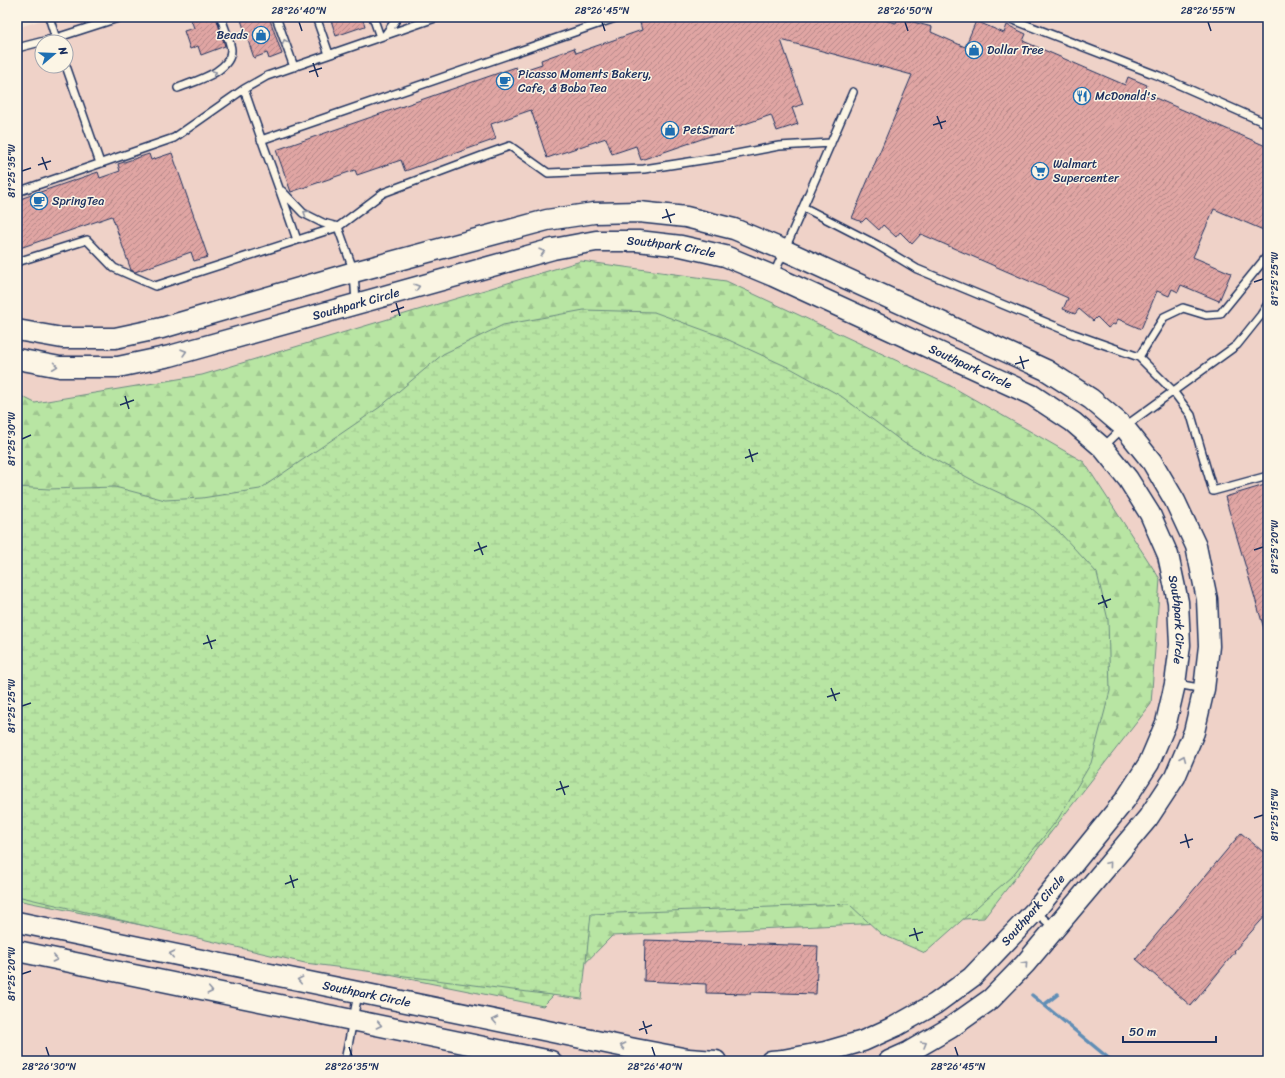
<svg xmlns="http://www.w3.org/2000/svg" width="1285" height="1078" font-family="Sriracha,sans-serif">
<defs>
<pattern id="forest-firs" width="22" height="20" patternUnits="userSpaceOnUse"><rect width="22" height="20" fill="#b8e5a3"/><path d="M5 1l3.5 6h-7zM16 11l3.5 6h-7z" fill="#9ec58f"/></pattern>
<pattern id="wetland-marsh" width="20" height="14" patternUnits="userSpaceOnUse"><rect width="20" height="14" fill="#b8e5a3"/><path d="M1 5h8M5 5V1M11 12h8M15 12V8" fill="none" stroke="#9ec58f"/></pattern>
<pattern id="building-hatch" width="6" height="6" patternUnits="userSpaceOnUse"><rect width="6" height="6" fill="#e0a5a3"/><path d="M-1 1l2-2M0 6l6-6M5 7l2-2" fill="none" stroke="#b58788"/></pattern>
</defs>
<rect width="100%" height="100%" fill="#f6e5d8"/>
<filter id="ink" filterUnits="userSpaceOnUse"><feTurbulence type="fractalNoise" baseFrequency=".025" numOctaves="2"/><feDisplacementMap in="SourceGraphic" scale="8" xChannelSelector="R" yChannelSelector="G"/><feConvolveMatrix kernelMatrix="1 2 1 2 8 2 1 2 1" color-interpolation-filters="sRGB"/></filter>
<g filter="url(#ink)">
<!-- built -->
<path fill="#efd2c8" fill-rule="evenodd" d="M51 17H1268V1053L1261 1061H17V28ZM42 42H66V66H42Z"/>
<!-- forest -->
<path fill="url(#forest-firs)" stroke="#6a8a80" d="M581 261 726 281 949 385 1084 462 1160 579 1151 704 984 918 612 936 543 1006 17 900V394L35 403 202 375Z"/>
<!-- wetland -->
<path fill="url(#wetland-marsh)" stroke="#6a8a80" d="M584 310 654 312 720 336 792 369 841 396 904 443 978 483 1030 507 1061 534 1097 573 1108 620 1110 691 1091 763 1058 819 1012 876 925 953 881 934 849 904 591 914 582 999 305 963 17 896V487L49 489 115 487 165 500 202 498 260 489 380 407 443 354 503 325Z"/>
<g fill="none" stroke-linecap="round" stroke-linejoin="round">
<!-- stream -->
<path stroke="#618eb6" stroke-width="3.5" d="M1032 995 1112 1061
M1044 1005 1058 994"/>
</g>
<!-- building -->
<path fill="url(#building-hatch)" stroke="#1b2f5e" d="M190 17H216L225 46 201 55 198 46 190 49 184 31 194 28Z
M240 17H269L282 54 269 59 267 53 254 58Z
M330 17H362L365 26 336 36Z
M657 17H873L896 23 898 18 932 27 931 32 965 47 976 21 1004 33 1007 25 1026 34 1023 41 1125 85 1128 77 1147 85 1144 93 1268 147V232L1214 209 1193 257 1231 273 1219 301 1181 285 1178 292 1172 289 1169 296 1157 291 1141 329 1118 319 1115 325 1113 324 1108 328 1097 317 1093 321 1079 309 1075 314 1063 309 1068 298 921 234 912 244 900 232 896 237 883 225 879 230 866 218 862 222 852 218 912 75 781 40 803 104 792 108 798 124 777 131 771 115 641 160 636 146 612 154 606 138 547 158 531 110 491 124 496 139 405 171 401 160 357 175 355 170 291 192 276 150 516 67 518 72 542 64 541 60 574 48 576 53 642 30 640 23Z
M172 153 208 257 194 261 191 252 135 272 131 270 112 216 17 249V200L98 172 100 178 120 171 118 164 149 154 151 160Z
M1268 484V631L1265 632 1225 497Z
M1241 833 1268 856V913L1234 951 1235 952 1191 1006 1136 959Z
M645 940 818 946 816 994 751 992V994L706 993V984L644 981Z"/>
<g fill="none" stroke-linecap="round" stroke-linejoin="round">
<defs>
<path id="lane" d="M49 17 57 42
M276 17 294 67
M316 17 329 54
M373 17 380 37
M1006 17 1159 76 1268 124
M385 35 398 17
M17 48 56 38 121 17
M66 66 100 163
M178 88C195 81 231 72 231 50 231 43 223 25 221 17
M244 89C261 140 280 189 297 240
M261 140 618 17
M282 191 303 213 323 223 338 227
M17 192 174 138 244 89 267 76 438 17
M803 207 877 245 917 269 1074 334 1139 357
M338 227 354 272 356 303
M1268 255 1220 314 1206 315 1183 308 1164 317 1139 357 1173 391 1191 415 1213 491 1268 476
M17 262 87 240 114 268 155 286 338 227 383 193 487 154 510 146 548 173 644 169 721 157 779 146 831 143
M774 274 853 92
M1103 447 1124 427 1237 345 1261 315 1268 304
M1177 684 1204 689
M1036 912 1054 928
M345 1061 358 994"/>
<g id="secondary">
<path d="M17 330 62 338H115L162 328 354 272 547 220 594 213 639 212 686 217 734 229 784 250 1046 370 1091 399 1124 427 1152 462 1175 501 1196 546 1207 599 1209 646 1204 689 1194 732 1175 777 1148 818 1025 964 991 999 950 1028 909 1052 889 1061"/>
<path id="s1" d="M17 359 60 367H118L170 356 553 249 596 241H638L681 246 725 256 773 276 1032 395 1073 422 1103 448 1128 479 1150 514 1168 555 1178 602 1180 645 1175 684 1166 723 1149 763 1125 800 1035 911 972 977 935 1004 896 1026 863 1041 825 1052 783 1060 771 1061"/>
<path id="s2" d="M17 922 635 1049 688 1059 716 1061"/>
<path d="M17 951 551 1061"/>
</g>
</defs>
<!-- lane casing -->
<use href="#lane" stroke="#1b2f5e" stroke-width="10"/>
<!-- secondary casing -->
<use href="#secondary" stroke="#1b2f5e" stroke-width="23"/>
<!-- lane -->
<use href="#lane" stroke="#fcf5e5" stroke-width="7"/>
<!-- secondary -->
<use href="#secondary" stroke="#fcf5e5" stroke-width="20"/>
</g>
<!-- one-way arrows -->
<defs><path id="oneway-chevron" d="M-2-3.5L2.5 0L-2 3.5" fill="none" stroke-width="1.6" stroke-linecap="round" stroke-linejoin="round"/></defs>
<g stroke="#8c92a2">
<use href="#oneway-chevron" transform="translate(285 42) rotate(-109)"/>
<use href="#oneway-chevron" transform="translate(214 73) rotate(-23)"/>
<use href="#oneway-chevron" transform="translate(306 213) rotate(-148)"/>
<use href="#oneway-chevron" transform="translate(542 252) rotate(-16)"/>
<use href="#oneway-chevron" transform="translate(417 287) rotate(-16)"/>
<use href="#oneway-chevron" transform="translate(184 352) rotate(-16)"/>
<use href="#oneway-chevron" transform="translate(55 366) rotate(8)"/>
<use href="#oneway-chevron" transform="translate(1183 758) rotate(-67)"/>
<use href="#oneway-chevron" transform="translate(1109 864) rotate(-50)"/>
<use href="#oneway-chevron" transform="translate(172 954) rotate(-168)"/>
<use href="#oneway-chevron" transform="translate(55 959) rotate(12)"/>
<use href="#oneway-chevron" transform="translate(1025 964) rotate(-48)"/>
<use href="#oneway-chevron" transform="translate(300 980) rotate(-168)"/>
<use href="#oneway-chevron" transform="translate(210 991) rotate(12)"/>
<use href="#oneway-chevron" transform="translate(495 1020) rotate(-168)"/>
<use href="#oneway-chevron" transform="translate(379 1025) rotate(12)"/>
<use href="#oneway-chevron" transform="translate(924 1044) rotate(-30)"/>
<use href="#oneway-chevron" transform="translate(623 1046) rotate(-168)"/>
</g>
</g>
<!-- ticks -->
<path fill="none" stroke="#1b2f5e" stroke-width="1.5" d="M299 22 302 31M602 22 605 31M905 22 908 31M1208 22 1211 31M313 63 318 77M309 72 322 68M937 116 942 129M933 125 946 121M42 157 47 170M38 165 51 161M22 171 31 168M666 209 671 223M662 218 675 214M1254 282 1263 279M396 303 400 316M391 312 404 307M1020 356 1024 369M1015 364 1029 360M125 396 129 409M120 405 134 400M22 439 31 435M749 449 753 462M745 458 758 453M478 542 483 555M1254 550 1263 547M474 551 487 546M1102 595 1107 608M1098 604 1111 599M207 635 212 649M203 644 216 640M831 688 836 701M827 697 840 693M22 706 31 703M560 781 565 795M556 790 569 786M1254 818 1263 815M1185 834 1189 848M1180 843 1193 839M290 875 294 888M285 884 298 879M914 928 918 941M909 936 923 932M22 974 31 971M643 1021 647 1034M639 1030 652 1025M46 1047 49 1056M349 1047 352 1056M652 1047 655 1056M955 1047 958 1056"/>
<!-- icons -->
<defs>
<symbol id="shop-ring" viewBox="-11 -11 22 22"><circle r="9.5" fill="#fcf5e5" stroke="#1f6fb2" stroke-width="1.5"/><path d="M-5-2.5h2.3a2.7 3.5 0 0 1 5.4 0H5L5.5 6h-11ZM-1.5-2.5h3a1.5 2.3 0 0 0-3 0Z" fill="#1f6fb2"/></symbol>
<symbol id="cafe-ring" viewBox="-11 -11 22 22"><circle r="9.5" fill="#fcf5e5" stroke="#1f6fb2" stroke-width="1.5"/><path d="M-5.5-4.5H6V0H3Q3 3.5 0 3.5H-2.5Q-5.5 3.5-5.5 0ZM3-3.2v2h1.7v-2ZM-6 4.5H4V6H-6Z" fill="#1f6fb2"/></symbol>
<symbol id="restaurant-ring" viewBox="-11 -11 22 22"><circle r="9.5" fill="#fcf5e5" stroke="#1f6fb2" stroke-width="1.5"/><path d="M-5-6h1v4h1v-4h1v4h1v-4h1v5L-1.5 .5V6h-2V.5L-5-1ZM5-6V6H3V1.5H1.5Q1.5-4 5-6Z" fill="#1f6fb2"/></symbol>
<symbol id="supermarket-ring" viewBox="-11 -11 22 22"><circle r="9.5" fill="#fcf5e5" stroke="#1f6fb2" stroke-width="1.5"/><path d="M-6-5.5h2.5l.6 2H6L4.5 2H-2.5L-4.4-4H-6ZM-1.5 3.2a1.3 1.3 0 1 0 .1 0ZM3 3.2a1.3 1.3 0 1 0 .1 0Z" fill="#1f6fb2"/></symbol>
</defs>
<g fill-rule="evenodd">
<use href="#shop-ring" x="251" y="25" width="20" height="20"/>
<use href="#shop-ring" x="964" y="40" width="20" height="20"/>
<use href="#cafe-ring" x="495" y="71" width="20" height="20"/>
<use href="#restaurant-ring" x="1072" y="86" width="20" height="20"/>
<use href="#shop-ring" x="660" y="120" width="20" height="20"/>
<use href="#supermarket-ring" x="1030" y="161" width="20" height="20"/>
<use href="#cafe-ring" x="29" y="191" width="20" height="20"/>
</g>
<g text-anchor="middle" stroke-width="3" stroke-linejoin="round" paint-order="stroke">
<!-- poi labels -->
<g font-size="12" fill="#1b2f5e" stroke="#fcf5e5" text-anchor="start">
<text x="248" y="39" text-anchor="end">Beads</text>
<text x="987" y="54">Dollar Tree</text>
<text x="518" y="78">Picasso Moments Bakery,<tspan x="518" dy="14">Cafe, &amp; Boba Tea</tspan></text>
<text x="1095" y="100">McDonald's</text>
<text x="683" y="134">PetSmart</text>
<text x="1053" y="168">Walmart<tspan x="1053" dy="14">Supercenter</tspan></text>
<text x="52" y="205">SpringTea</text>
</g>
<!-- street labels -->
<g font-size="12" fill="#1b2f5e" stroke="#fcf5e5">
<text dy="4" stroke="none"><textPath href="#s1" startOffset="672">Southpark Circle</textPath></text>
<text dy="4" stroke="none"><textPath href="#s1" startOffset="348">Southpark Circle</textPath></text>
<text dy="4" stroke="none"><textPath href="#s1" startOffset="996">Southpark Circle</textPath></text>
<text dy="4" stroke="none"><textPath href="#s1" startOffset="1344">Southpark Circle</textPath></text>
<text transform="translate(1033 910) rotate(-49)" y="4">Southpark Circle</text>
<text dy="4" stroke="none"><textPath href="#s2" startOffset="357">Southpark Circle</textPath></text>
</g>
</g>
<!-- margin -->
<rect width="1285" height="1078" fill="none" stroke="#fcf5e5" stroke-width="44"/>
<!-- north arrow -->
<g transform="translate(54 54) rotate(71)"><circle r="19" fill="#fcf5e5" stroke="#a2a6af"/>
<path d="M0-3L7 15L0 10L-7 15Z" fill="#1f6fb2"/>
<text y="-6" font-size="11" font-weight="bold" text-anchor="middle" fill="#1b2f5e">N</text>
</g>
<!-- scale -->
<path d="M1123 1036v6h93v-6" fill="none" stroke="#1b2f5e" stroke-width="2"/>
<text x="1129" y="1036" font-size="12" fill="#1b2f5e" stroke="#fcf5e5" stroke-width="3" paint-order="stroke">50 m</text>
<rect x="22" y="22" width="1241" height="1034" fill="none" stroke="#1b2f5e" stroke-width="1.5"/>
<g font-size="10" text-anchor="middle" fill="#1b2f5e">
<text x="299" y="14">28°26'40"N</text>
<text x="602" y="14">28°26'45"N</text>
<text x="905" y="14">28°26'50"N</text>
<text x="1208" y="14">28°26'55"N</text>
<text transform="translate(11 171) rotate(-90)" y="4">81°25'35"W</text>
<text transform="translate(1274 279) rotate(-90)" y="4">81°25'25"W</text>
<text transform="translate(11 439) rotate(-90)" y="4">81°25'30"W</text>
<text transform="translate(1274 547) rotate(-90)" y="4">81°25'20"W</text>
<text transform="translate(11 706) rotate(-90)" y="4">81°25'25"W</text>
<text transform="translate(1274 815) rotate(-90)" y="4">81°25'15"W</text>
<text transform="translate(11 974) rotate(-90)" y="4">81°25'20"W</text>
<text x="49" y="1070">28°26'30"N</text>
<text x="352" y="1070">28°26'35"N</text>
<text x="655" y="1070">28°26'40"N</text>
<text x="958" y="1070">28°26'45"N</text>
</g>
</svg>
